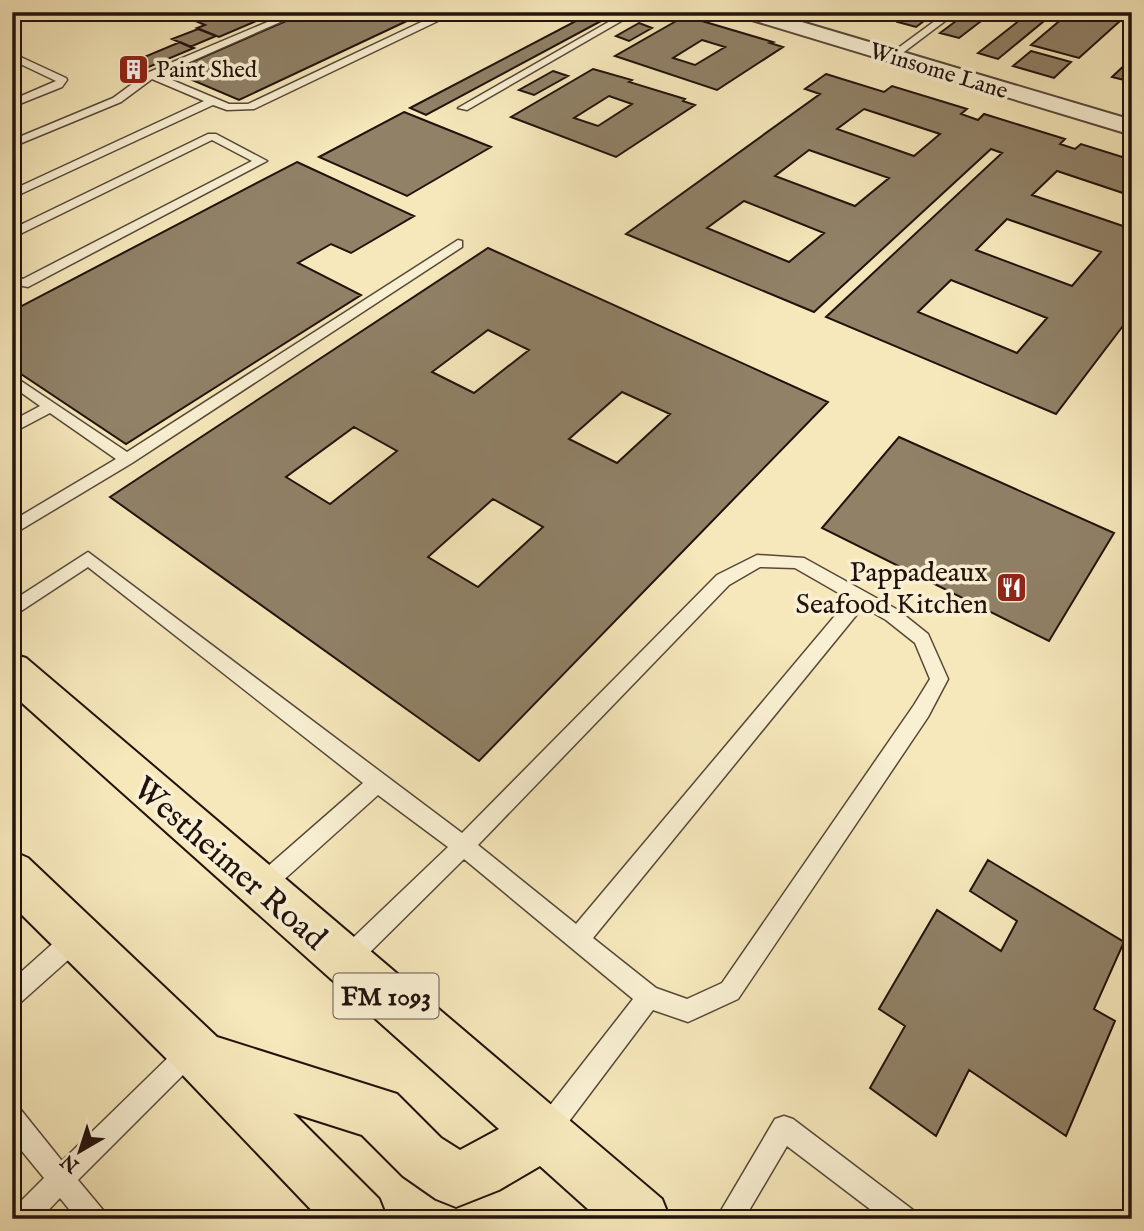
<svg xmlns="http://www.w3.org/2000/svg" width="1144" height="1231" font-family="'IM FELL English',serif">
<rect width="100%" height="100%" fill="#f6e8bb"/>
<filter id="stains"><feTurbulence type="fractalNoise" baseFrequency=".00286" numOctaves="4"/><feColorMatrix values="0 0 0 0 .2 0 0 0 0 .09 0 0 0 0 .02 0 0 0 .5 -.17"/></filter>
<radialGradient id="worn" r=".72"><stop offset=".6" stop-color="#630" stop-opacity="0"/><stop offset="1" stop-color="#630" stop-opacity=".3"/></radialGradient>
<!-- building -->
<path fill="#908167" stroke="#21120d" stroke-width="2" fill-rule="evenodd" d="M159 12H209L192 19 186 17 178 20Z
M223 12 230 14 277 12 219 37 197 28 205 25 198 22Z
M307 12H426L239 100 171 71Z
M593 12 616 13 426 115 410 108Z
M912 12H936L916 27 898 22Z
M968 12H993L959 38 940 33Z
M1030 12H1055L998 59 978 53Z
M1070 12H1130L1079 58 1031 45Z
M685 16 773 42 770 43 783 47 717 90 615 56ZM702 40 725 47 695 65 673 58Z
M639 23 652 28 629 41 616 36Z
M198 29 216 36 190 47 172 39Z
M180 42 194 48 144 69 130 63Z
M1031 51 1071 62 1054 78 1013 66Z
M1132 58V82L1112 77Z
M593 69 632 80 629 82 685 99 683 101 695 105 616 157 511 117ZM609 96 632 104 598 126 574 118Z
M553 71 568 76 534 95 519 90Z
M826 74 884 92 892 86 967 109 961 114 978 120 984 114 1065 139 1060 144 1075 149 1081 144 1132 160V196L1057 171 1032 195 1123 226 1132 216V314L1056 414 826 317 1002 153 991 149 814 312 626 234 820 94 805 89ZM864 109 940 134 914 156 837 129ZM809 150 889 178 855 206 775 176ZM744 201 824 233 789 262 707 228ZM1007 219 1101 252 1072 286 976 250ZM951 280 1047 318 1017 353 918 312Z
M404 112 491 147 407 196 319 157Z
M297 162 414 216 351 253 331 244 298 263 361 295 126 444 12 368V311Z
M488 248 828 402 479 761 110 497ZM488 330 529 350 474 393 432 372ZM622 392 670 414 617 463 569 439ZM354 427 397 451 330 504 286 477ZM493 499 543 527 478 587 428 557Z
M899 437 1114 533 1049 641 822 528Z
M988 860 1124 942 1094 1009 1115 1021 1066 1136 969 1070 936 1136 870 1088 905 1026 879 1009 937 910 1001 951 1017 921 970 891Z"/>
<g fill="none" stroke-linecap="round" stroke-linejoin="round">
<defs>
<path id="service" d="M291 12H303L160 75 229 104H248L434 16 464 12 440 20 254 109 227 110 213 105 12 198V190L204 101 152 79 121 102 12 147V140L113 98 147 73Z
M626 12H637L467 110 458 108Z
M947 12H957L896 58H890V54Z
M12 53 66 78 67 80 62 87 12 107V100L56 81 12 60Z
M208 134H216L267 161 28 287 12 284V275L23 279 252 161 212 140 12 238V229Z
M458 240 462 241V247L132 463 12 535V521L116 459 50 413 12 433V421L40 406 12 386V375L127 452Z
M88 552 462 833 717 575 757 555 804 558 898 610 928 634 948 679 928 717 738 999 688 1022 653 1010 555 1140 546 1143 537 1140 534 1131 537 1122 633 999 464 859 354 968 346 971 338 968 335 960 338 952 448 847 378 795 268 894 260 897 252 894 249 887 252 880 363 783 88 567 12 617V601ZM760 567 795 568 849 599 576 924 478 845 729 585ZM863 607 886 620 915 643 930 679 914 705 722 983 687 999 656 988 593 938Z
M77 926 85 929 88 937 85 945 20 1003 12 1006V980L69 929Z
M190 1040 198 1044 202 1052 198 1060 78 1180 103 1210 107 1219H77L60 1198 40 1219H12V1210L44 1178 12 1139V1107L21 1110 62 1161 182 1044Z
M784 1116 793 1119 913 1210 917 1219H883L787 1146 744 1219H716L775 1119Z"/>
<path id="tertiary" d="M736 12H768L1132 120V135L739 16Z"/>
<path id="primary" d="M12 654 26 658 662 1199 670 1219H599L540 1166 499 1190 456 1207 436 1199 403 1176 362 1135 293 1113 379 1199 387 1219H320L175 1067 12 905V851L28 858 217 1037 397 1094 441 1138 460 1150 499 1129 12 694Z"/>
</defs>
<!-- service casing -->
<use href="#service" stroke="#564838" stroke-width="3"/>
<!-- tertiary casing -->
<use href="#tertiary" stroke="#564838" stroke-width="4"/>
<!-- primary casing -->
<use href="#primary" stroke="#21120d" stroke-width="4"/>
<!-- service -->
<use href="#service" fill="#f9f0d3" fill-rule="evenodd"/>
<!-- tertiary -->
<use href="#tertiary" fill="#f9f0d3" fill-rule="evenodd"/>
<!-- primary -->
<use href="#primary" fill="#f6e8bb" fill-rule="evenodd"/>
</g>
<!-- icons -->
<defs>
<symbol id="building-square" viewBox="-11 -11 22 22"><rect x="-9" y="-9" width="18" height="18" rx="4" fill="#8f2418" stroke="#f9f0d3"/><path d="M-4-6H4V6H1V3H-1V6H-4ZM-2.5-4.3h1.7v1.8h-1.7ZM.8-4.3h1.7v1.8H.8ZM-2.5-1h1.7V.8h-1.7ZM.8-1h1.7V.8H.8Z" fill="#fff"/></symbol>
<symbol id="restaurant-square" viewBox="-11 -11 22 22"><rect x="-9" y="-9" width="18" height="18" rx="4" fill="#8f2418" stroke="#f9f0d3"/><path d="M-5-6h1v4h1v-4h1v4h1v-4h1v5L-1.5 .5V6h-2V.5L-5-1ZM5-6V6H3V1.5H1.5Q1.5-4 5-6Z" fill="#fff"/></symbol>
</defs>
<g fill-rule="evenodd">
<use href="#building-square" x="116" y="52" width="35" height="35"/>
<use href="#restaurant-square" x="994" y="570" width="35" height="35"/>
</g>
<g text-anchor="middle" stroke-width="7" stroke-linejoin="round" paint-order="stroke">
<!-- far-poi labels -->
<g font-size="23" fill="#21120d" stroke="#f9f0d3" text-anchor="start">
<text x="156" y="77">Paint Shed</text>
</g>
<!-- far-street labels -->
<g font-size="23" fill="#21120d" stroke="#f9f0d3">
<text transform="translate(939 70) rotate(17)" y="8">Winsome Lane</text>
</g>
<!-- shield labels -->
<rect fill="#f9f0d3" stroke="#625548" stroke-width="2" x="333.5" y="973.5" width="105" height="45" rx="5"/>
<g font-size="26" font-weight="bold" fill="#21120d">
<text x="386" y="1005">FM 1093</text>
</g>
<!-- poi labels -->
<g font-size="28" fill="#21120d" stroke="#f9f0d3" text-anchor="end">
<text x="988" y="581">Pappadeaux<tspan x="988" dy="32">Seafood Kitchen</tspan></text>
</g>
<!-- near-street labels -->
<g font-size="33" fill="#21120d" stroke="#f9f0d3">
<text transform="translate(231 862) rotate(41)" y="12">Westheimer Road</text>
</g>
</g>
<!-- margin -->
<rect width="1144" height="1231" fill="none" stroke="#f6e8bb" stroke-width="42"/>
<rect x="14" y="14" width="1116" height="1203" fill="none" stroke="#21120d" stroke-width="3.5"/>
<rect x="21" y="21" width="1102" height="1189" fill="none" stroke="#21120d" stroke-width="2"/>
<!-- north arrow -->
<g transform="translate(80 1151) rotate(219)" stroke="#f9f0d3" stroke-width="5" paint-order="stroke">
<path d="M0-5L12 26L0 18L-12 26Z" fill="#21120d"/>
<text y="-10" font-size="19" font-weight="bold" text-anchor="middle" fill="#21120d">N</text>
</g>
<rect width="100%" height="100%" filter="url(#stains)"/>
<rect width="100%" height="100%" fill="url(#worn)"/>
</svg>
